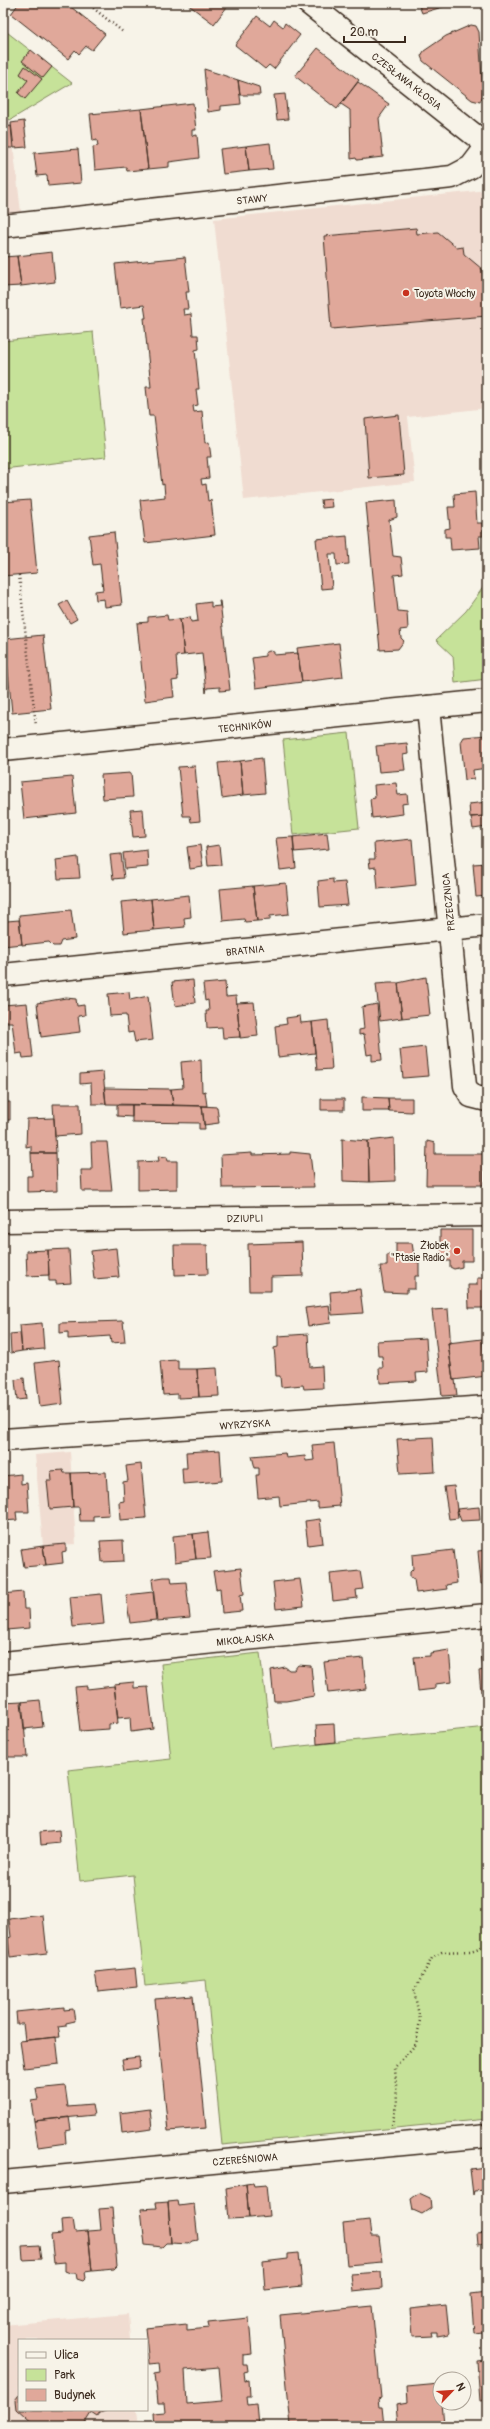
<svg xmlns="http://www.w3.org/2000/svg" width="490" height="2429" font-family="Pangolin,sans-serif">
<rect width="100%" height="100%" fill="#f7f3e8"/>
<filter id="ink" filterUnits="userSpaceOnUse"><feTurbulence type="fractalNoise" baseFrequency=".025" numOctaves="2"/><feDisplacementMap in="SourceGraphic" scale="8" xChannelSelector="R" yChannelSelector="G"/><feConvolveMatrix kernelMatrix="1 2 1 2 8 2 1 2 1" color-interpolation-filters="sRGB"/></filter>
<g filter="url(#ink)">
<!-- built -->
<path fill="#f0dcd1" d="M3 115 10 120 21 212 3 214Z
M487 190V408L408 417 415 482 244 500 214 219Z
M70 1452 76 1544 43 1546 35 1455Z
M128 2314 130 2340H19V2410H137L139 2426H3V2325Z"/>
<!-- green -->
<path fill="#c6e299" stroke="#80865c" d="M3 29 72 83 10 120 3 115Z
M93 332 106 457 3 469V341Z
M487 582V679L455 683 453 656 436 640 466 611Z
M349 733 359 828 293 835 283 740Z
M260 1653 272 1749 487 1727V2119L222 2145 206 1980 145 1986 133 1875 80 1881 68 1770 171 1759 161 1664Z"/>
<!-- building -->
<path fill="#e0a89a" stroke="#3b2a1e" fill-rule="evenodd" d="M19 3H74L71 7 105 34 92 50 86 46 79 54 75 50 68 59 11 14Z
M186 3H230L214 24Z
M418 3H456L422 13Z
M257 16 270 26 274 20 283 27 285 23 300 35 274 69 269 65 265 69 235 45Z
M471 25 476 26 479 32 483 95 480 102 472 100 423 61 421 56 424 51 446 36Z
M318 48 359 80 337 109 295 76Z
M31 50 52 67 43 78 22 61Z
M25 66 42 79 25 99 18 93 28 80 20 74Z
M204 69 238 80 241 104 221 106V110L208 112Z
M238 80 259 87 260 95H240Z
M358 82 389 104 379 118 383 157 357 160 356 158 351 159 350 110 341 104Z
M285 94 288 119 277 120 274 95Z
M193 103 196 130H192V136L197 135 199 158 169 162V167L148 169 141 109Z
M141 109 148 169 127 171 126 167 95 170 93 147 98 146 97 140 93 141 90 114Z
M24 121 27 147 14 148 11 123Z
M11 126 13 148H3V127Z
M270 143 273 169 249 171 246 146Z
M246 146 249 171 223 174 220 149Z
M78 149 81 183 48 186 47 175 37 176 34 153Z
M416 228 417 234 438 232 457 248 463 247 464 254 482 269 487 316 331 329 324 236Z
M52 252 55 282 21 286 17 256Z
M17 256 21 286 3 287V257Z
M185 257 189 292H186L188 309H183L184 315 191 314 193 335H198L199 349 195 350 199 389H196L198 405 193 406 194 412 202 411 205 443 209 442 211 457H207L209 478 201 479 202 485 206 484 208 501 211 500 215 535 145 543 140 500 165 497 164 484 162 485 154 416H149L146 387H151L144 318H146L144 305 120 308 115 264Z
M399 415 404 475 369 478 365 419Z
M475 492 477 523H482L483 536H479L480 548 451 550 450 537H445V529L450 528 448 507H455L454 494Z
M331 499 332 507 322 508 321 500Z
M30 500 37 573 3 576V502Z
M396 500 397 517 389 520 393 556 401 557 403 574 394 575 398 611 407 612 408 629 400 630 401 638 404 641 398 649 380 650 366 503Z
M114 532 122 605 105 607 104 599 96 600 95 591 103 590 100 564 93 565 89 535Z
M347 536 349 564 337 565 336 554H329L332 588 321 589 316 539Z
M67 601 77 619 70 623 59 605Z
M219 601H220L230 690 220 691V687L207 688 206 693 202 653 184 655 180 619 190 617 191 622 198 621 196 604 211 602V607L220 606Z
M167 615 168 620 180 619 184 655 176 656 178 680 172 681 174 697 145 701 137 623 148 622V617Z
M43 635 51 709 12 713 5 639Z
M339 643 343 677 302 682 297 648Z
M269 651 274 652V655L298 653 302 682 256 688 252 658 265 656V653Z
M487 735V768L473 770 474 779 465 780 461 742 464 737Z
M407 743 408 754 403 755 405 770 379 772 376 746Z
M262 758 265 793 243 795 240 761Z
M240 761 243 795 222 798 218 763Z
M195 766 200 821 191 822 190 816H183L178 767Z
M131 773 133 797 103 799 101 775Z
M72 777 76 813 24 819 20 782Z
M396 783 398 795 407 794 408 803 402 804 403 814 372 818 370 799 375 798 374 785Z
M487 802V816L470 817 469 804Z
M143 809 145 836 133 837 130 810Z
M484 816 487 827 473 829 471 817Z
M327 833 329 849 294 852 293 837Z
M293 837 296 868 280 870 276 838Z
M412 839 416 885 378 889 376 867 370 868 369 859H375L374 843Z
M200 845 203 867 190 869 187 847Z
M219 845 221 865 208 866 206 847Z
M147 850 148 867 125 869 123 853Z
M121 854 124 878 113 879 110 855Z
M78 857 80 878 58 879 56 860Z
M487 863V896L476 897 473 864Z
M333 879V883L345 882 348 905 320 907 318 881Z
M286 883 289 914 270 916V920L257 921 253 886Z
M253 886 257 921 245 922 244 919 223 921 220 889Z
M3 889 7 921 19 920 22 944 3 946Z
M189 895 191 917 184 918 185 927 154 930 151 899Z
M151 899 154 930 124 933 121 902Z
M71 910 75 939 61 941 59 946H53L49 942 22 945 19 915Z
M487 955V993H486L483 959Z
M426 977 430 1015 402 1018 398 983Z
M193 980 195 1003 175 1006 172 982Z
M225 982 226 997 236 996 240 1037 223 1038 222 1027 207 1028 206 1011H209L208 1000 205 1001 203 984Z
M389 983H398L402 1018 380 1021 376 984Z
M129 992 130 1000 148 996 153 1040 135 1042 133 1032 128 1033 126 1015 110 1016 108 994Z
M66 998 76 999 77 1006 84 1005 85 1015 78 1016 80 1032 41 1037 37 1003Z
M254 1002 258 1036 240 1038 237 1003Z
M27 1003 33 1057 23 1058 22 1053 16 1054 12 1022H6L4 1005Z
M377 1004 382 1060 372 1061V1054L367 1055 364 1034 359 1035V1030L364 1029 362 1007Z
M300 1016 301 1023 312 1022 315 1053 278 1057 275 1026 287 1024 286 1018Z
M328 1020 332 1069 317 1070 312 1022Z
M425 1047 428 1076 403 1078 400 1050Z
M201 1060 202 1092 205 1091 207 1106 173 1105 171 1089 183 1088 181 1062Z
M103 1072 106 1104H92L91 1083 80 1084V1074Z
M104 1088 171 1089 173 1105 106 1104Z
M362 1097 388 1098 389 1111H362Z
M388 1098H412V1112L389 1111Z
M321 1099H344V1110H321Z
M3 1102H10V1120H3Z
M53 1104H80L81 1134 55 1136Z
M117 1105H132V1117L117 1116Z
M132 1105 202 1106 205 1129H199V1123L132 1122Z
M202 1106 217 1107 219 1123 204 1125Z
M54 1118 56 1153H31V1146L26 1147 27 1119Z
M394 1138 395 1181 369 1182 368 1141Z
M342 1139 368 1141 369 1182 343 1181Z
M427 1141 435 1143V1154H484V1185H426Z
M91 1142H107L112 1191H82L81 1170H92Z
M484 1151H487V1185H484Z
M290 1152 310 1154 314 1187 222 1188 221 1155 252 1153V1155L290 1154Z
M31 1153H56L57 1191 27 1192V1176H32Z
M158 1156 167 1157 168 1161H177V1189L138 1190V1162L159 1161Z
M440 1230H472V1261H462V1267L454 1269 450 1267V1261H440Z
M302 1242 303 1276 271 1277V1291H249L248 1244Z
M396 1243H412L415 1262H419V1276H415V1289H407V1293L384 1292 380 1266H387V1255H396Z
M174 1245H207L208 1274 175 1275Z
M116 1248 119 1277 94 1279 91 1251Z
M69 1249 71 1283 56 1284V1281H49L48 1250Z
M48 1250 49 1275 27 1276 26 1251Z
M477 1278H487V1308H469L468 1285H477Z
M360 1289 363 1313 332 1315 330 1292Z
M329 1305 331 1323 308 1326 305 1308Z
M448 1309 450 1335V1343H448L453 1380H455L457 1395 442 1396 432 1310Z
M123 1321 125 1342 111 1343 110 1336 68 1339V1332L60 1333V1323Z
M42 1323 44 1349 22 1351 20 1325Z
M20 1333 22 1351 11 1353 10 1334Z
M308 1334 310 1367 322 1366 323 1388 304 1389 303 1385 281 1387 280 1376H276L275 1358 274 1348 278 1347V1336Z
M426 1338 428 1372 416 1373 417 1381 380 1383 379 1368H383L382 1356H378L377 1341Z
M482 1339 487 1376 453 1380 448 1343Z
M59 1360 63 1404 40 1407 35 1363Z
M178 1360V1369H197L199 1397 178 1398V1394L163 1395 160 1361Z
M217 1368 219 1396 199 1397 197 1369Z
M24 1378 26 1399 17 1400 15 1380Z
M433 1437 435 1472 400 1474 397 1439Z
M334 1443 340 1506 318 1508V1502L280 1506 279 1496 258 1498 256 1475H259V1468H255L252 1456 285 1453 286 1458 305 1456 306 1461 314 1460 312 1445Z
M220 1450 222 1481 183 1484 182 1468H187L186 1452Z
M141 1464 146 1518 120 1520 119 1502 124 1501 123 1482 128 1481 126 1466Z
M63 1470 64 1473H71L73 1507 50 1509 47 1481H52L51 1471Z
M106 1472 109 1515 93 1516V1521H80L79 1507H73L71 1473Z
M21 1474V1484L27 1483 29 1512H16L17 1520 3 1521V1476Z
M454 1486 458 1518 449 1519 444 1487Z
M479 1507 480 1520 461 1521 457 1509Z
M320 1519 323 1543 308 1545 305 1521Z
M208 1532 211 1558 196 1559 193 1534Z
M193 1534 196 1559 175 1562 173 1536Z
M123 1540 124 1561 102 1562 100 1541Z
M66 1544V1551L62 1552 63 1563 46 1565 43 1546Z
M43 1546 46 1565 24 1567 21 1549Z
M453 1550 457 1583 446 1585 447 1589 416 1593 414 1579 410 1577V1572L413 1569 412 1555Z
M487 1550V1583L481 1584 478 1551Z
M241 1568 244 1594 240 1595 242 1611 222 1613 220 1588 216 1589 213 1571Z
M360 1571 363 1589 356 1590 357 1598 333 1601 330 1574Z
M164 1577H171L172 1583 186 1582 190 1618 157 1621 152 1579Z
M300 1579 304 1606 276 1609 273 1582Z
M23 1592 24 1609H29L30 1628 6 1630V1628H3V1594Z
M153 1592 156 1620 130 1623 126 1595Z
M101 1594 104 1624 73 1627 70 1597Z
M449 1650 452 1682 435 1684V1689L418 1691 414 1657 430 1656V1653Z
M481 1650H487V1691L481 1692 479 1671 483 1670Z
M363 1658 366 1689 328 1693 324 1662Z
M298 1665 311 1666 314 1696 286 1701H274L271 1670 285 1667 289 1670H294Z
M134 1682V1688L148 1687 153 1729 131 1732 130 1717 118 1718 114 1684Z
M87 1686V1689L114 1686 118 1723 109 1724V1729L80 1731 75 1687Z
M40 1700 43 1727 24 1729 21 1702Z
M22 1701 27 1757H3V1702Z
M334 1724 335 1742 317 1744 316 1725Z
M59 1830 60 1843 41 1845 40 1832Z
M43 1915 47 1953 10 1957 8 1938 11 1937 9 1919Z
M135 1968 137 1987 98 1991 95 1972Z
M193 1996 206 2128 168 2131 155 1999Z
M64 2007V2010L73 2009 75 2021 66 2023V2026L58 2027 60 2037 25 2040 23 2024H17L16 2012Z
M56 2037 59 2064 24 2068 20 2041Z
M139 2057 140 2068 124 2070 122 2059Z
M65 2086 68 2107 92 2105 94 2115 34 2121 31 2101 38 2100 36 2089Z
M150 2109 152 2129 122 2133 120 2113Z
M69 2117 71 2130 65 2131 66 2143 38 2147 34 2121Z
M485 2167 487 2170V2193L485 2190 474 2191 473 2195 470 2169Z
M253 2183 254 2186 266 2185 269 2216 249 2218 246 2184Z
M246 2184 249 2218 229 2219 226 2188Z
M419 2193 430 2198 431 2208 422 2214 413 2210 411 2199Z
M178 2201 179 2206 194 2204 198 2240 193 2241 189 2244 171 2243 168 2202Z
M168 2202 171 2243H166L162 2247 145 2245 141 2209 157 2208 156 2203Z
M112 2208 117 2266 114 2269 92 2271 88 2231 101 2230 99 2209Z
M73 2219 75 2232 88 2231 92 2271 85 2272 86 2278 83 2281 77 2279 76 2273H70L65 2271V2262L54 2263 51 2235 62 2234 61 2220Z
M369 2220 371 2236H379L382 2262 347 2265 343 2223Z
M487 2232V2244L478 2245 477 2233Z
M3 2237H5L7 2261H3Z
M39 2245 41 2259 23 2260 22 2246Z
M299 2253 302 2286 265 2290 263 2262 288 2259V2254Z
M381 2272 382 2288 353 2291 351 2274Z
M487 2292V2400L480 2401 477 2361 485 2360 483 2332 474 2333 471 2294Z
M446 2305 449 2334 437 2336V2332H431L432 2336 412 2337 410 2309Z
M372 2306 381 2398 378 2399 379 2407H382L384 2426H291L280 2315Z
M249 2318 252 2354 243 2355V2364H247L248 2371 244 2372 245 2381 249 2380 250 2396H246L247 2405 257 2404 259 2426H154L153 2413 165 2412 164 2403H158L155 2373 161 2372 160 2363 149 2364 145 2328 187 2324V2330L209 2328 208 2322ZM219 2367 222 2401 187 2404 185 2370Z
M440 2384V2403H442L444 2424 398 2426 396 2404 408 2402 407 2387Z
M19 2395V2410H108L100 2413 97 2417 91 2413 83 2426H35L16 2409 15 2400Z"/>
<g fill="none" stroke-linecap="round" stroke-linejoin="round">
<defs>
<path id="street" d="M308 3 487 145
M3 226 452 177 471 167 487 146
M428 707 465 1086 471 1096 487 1100
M3 975 487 925
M3 1221 487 1215
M3 1440 487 1407
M3 1663 487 1615
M3 2182 487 2136"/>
<path id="secondary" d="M3 750 487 701"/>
</defs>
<!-- street casing -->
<use href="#street" stroke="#3b2a1e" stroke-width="25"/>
<!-- secondary casing -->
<use href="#secondary" stroke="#3b2a1e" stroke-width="25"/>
<!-- path -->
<path stroke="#3b2a1e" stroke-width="2.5" stroke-dasharray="1 3" stroke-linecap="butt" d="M87 3 123 32
M19 575 36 726
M392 2125 397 2102 395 2067 416 2044 420 2020 414 1991 432 1958 442 1952 471 1951 487 1945"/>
<!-- street -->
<use href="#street" stroke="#f7f3e8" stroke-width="22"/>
<!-- secondary -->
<use href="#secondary" stroke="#f7f3e8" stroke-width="22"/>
</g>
</g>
<!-- markers -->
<g fill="#c8321e" stroke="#f7f3e8" stroke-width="1.5">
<circle cx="406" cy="293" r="4"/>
<circle cx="457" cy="1251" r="4"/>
</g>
<g text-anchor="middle" stroke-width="4" stroke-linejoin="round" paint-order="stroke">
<!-- street labels -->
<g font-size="10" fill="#3b2a1e" stroke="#f7f3e8">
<text transform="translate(407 81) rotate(38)" y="4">CZESŁAWA KŁOSIA</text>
<text transform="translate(252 199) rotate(-6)" y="4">STAWY</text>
<text transform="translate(245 726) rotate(-6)" y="4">TECHNIKÓW</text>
<text transform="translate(448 902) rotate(-96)" y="4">PRZECZNICA</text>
<text transform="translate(245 950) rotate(-6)" y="4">BRATNIA</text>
<text transform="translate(245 1218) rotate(-1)" y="4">DZIUPLI</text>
<text transform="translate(245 1424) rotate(-4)" y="4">WYRZYSKA</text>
<text transform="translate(245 1639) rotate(-6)" y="4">MIKOŁAJSKA</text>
<text transform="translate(245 2159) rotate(-5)" y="4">CZEREŚNIOWA</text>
</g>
<!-- poi labels -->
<g font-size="10" fill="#3b2a1e" stroke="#f7f3e8" text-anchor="start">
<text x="414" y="297">Toyota Włochy</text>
<text x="449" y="1249" text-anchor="end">Żłobek<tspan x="449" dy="12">"Ptasie Radio"</tspan></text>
</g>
</g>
<!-- margin -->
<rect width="490" height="2429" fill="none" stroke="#f7f3e8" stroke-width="16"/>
<rect x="8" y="8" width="474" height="2413" fill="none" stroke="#3b2a1e" stroke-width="1.5" filter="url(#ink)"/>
<!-- legend -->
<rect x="18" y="2339" width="130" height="72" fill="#f7f3e8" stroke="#aca397"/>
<rect x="26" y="2352" width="20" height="6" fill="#f7f3e8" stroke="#aca397"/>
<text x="54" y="2359" font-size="12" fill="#3b2a1e">Ulica</text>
<rect x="26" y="2369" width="20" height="12" fill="#c6e299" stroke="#aca397"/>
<text x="54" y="2379" font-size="12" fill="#3b2a1e">Park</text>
<rect x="26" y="2389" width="20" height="12" fill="#e0a89a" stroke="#aca397"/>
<text x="54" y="2399" font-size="12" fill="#3b2a1e">Budynek</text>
<!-- north arrow -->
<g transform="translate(452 2391) rotate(65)"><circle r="19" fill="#f7f3e8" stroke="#aca397"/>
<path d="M0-3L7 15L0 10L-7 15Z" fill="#c8321e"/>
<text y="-6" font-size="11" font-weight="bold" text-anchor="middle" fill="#3b2a1e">N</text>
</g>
<!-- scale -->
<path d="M344 36v6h61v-6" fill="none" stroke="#3b2a1e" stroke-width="2"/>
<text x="350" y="36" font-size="12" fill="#3b2a1e" stroke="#f7f3e8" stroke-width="3" paint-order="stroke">20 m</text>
</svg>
